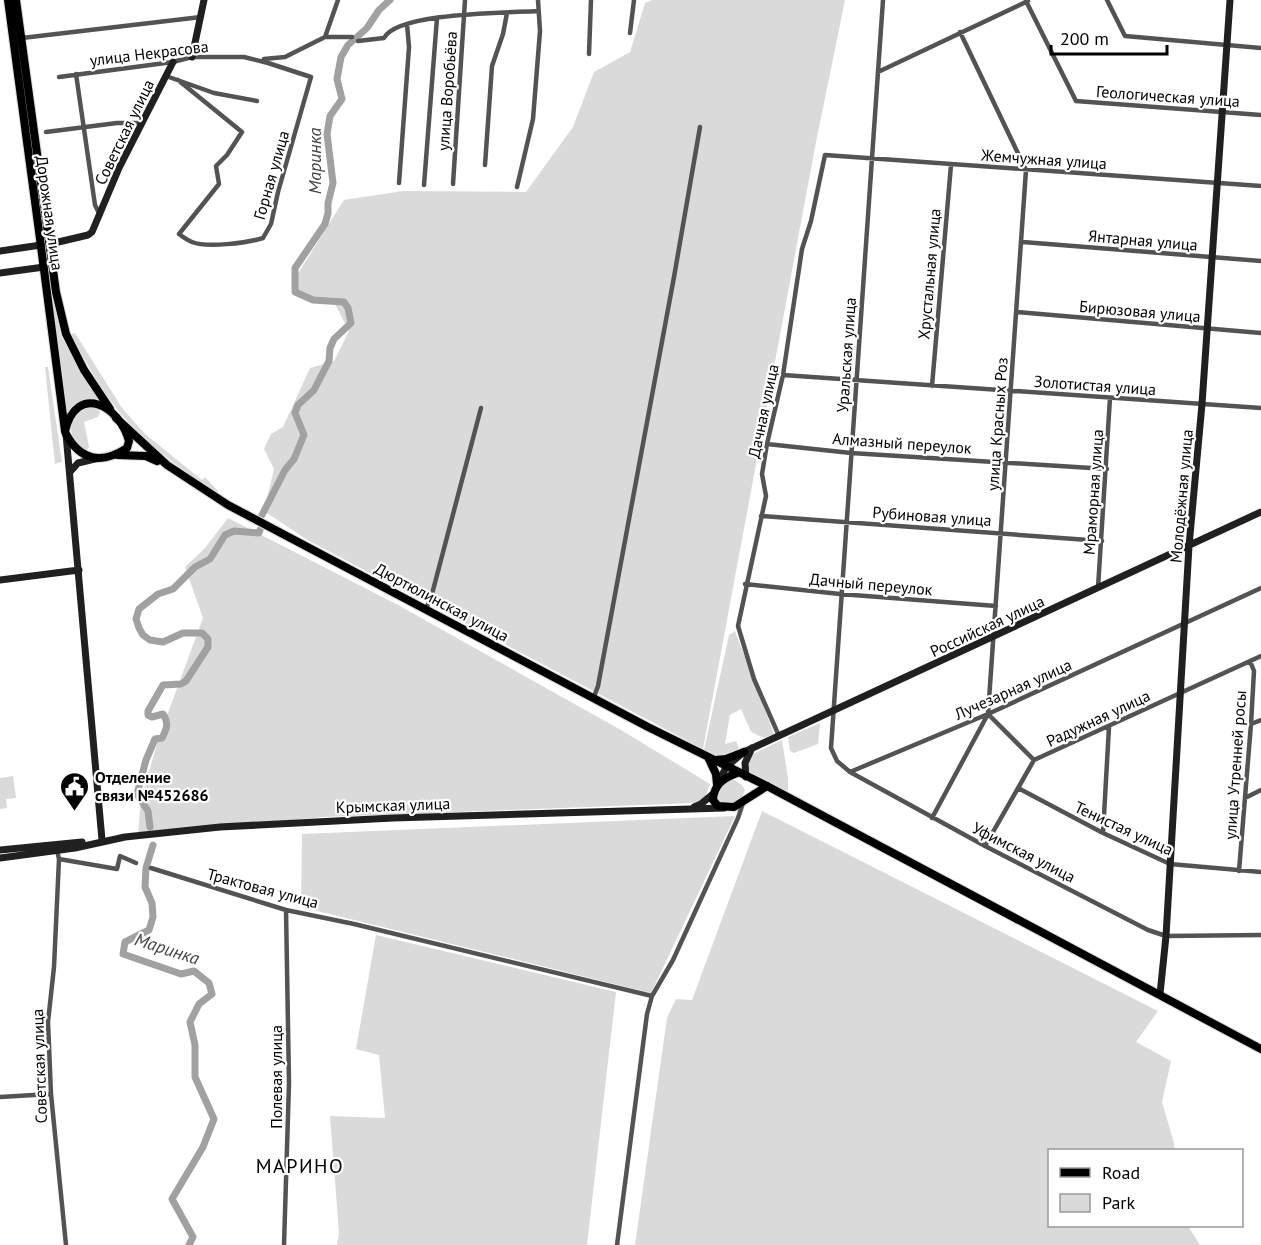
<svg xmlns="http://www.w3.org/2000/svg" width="1261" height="1245" font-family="'PT Sans',sans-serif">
<rect width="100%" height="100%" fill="#fff"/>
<!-- green -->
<path fill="#dadada" d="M652 0H845L815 147 703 749 309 541 264 511 274 469 264 449 271 434 283 427 310 368 334 361 349 331 335 304C312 303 306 303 292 283L344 200 403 191 526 192 573 127 594 72 630 52 645 3Z
M50 292H52L61 336 85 378 101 400C87 396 74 402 67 414Z
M75 333 122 408 145 434 202 480 205 477 218 491 217 494C191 476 166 458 143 437 112 409 90 371 71 334Z
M45 367H48L62 462 55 464Z
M86 406 98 408 100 412 98 417 84 422 89 447 87 450 84 451C74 443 66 428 74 415 77 412 83 409 86 406Z
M228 518 398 605 621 730 710 784 704 800 694 803 323 817 138 835 141 799 159 737 203 618 185 567 205 548Z
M735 631 774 734 764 738 751 732 741 709 730 715 725 744 736 741 739 748C724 756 720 759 704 750L729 635Z
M820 723 818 744 794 753 790 751 788 737Z
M782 740 788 778V794L751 775 747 764 753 754Z
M13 776 16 798 6 799 7 808 0 809V778Z
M733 779 742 785 745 790 741 799 735 804 717 802C716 791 722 782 733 779Z
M762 811 1158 1011 1136 1042 1171 1061 1162 1102 1174 1143V1150H1050V1226H1188L1200 1245H635L667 1018 676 999 692 1000Z
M735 816 651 993 301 907 302 834Z
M376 935 616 992 587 1245H337L339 1233 330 1116 385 1118 379 1055 356 1049Z"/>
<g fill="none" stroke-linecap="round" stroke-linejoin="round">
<!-- river -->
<path stroke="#a1a1a1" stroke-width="7" d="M262 515 285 470 294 459 304 435 295 413 298 405 314 390 329 361 330 348 334 339 351 323 348 308 344 302 313 300 295 292V268L325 224 328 213V203L333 183 327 134 330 116 342 99 337 79 341 57 348 45 367 28 379 10 390 0
M150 827 148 811 137 794 146 760 155 739 162 738C167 729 169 723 163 714L152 717 148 715V711L163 685 181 684 186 681 208 647V639L202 633H183L163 642 150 640 143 635 139 628 136 619 139 609 158 594 173 589 195 567 210 559 225 535 234 531 259 533 260 530
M153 845 146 868 145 887 152 903 153 917 149 930 125 942 123 954 181 974 194 971 209 983 212 994 199 1004 190 1022 195 1045V1077L214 1119 203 1147 172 1199 193 1237 189 1245"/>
<defs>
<path id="primary" d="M8 0C27 144 47 287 65 431L66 434C80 460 101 465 127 448L129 441C120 406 77 382 65 431
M16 0 56 292 66 334 84 370 110 409
M116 418 167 465 228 505 648 727 767 786 1261 1049
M117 455 146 456 157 461
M708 757 716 774 717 785
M715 760 726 759 744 752
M737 773C724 778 714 784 713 800L718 806 734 807 767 786"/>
</defs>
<!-- primary casing -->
<use href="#primary" stroke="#dbdbdb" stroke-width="10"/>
<!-- street -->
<path stroke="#535353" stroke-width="4.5" d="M883 0 831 748 837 761 850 772 985 846 1148 930 1166 936 1261 935
M1107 0 1125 36 1261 48
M1026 1 1076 101 1261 115
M630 33 634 0
M325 37H352
M22 38 201 17
M358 41 384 38C398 12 509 13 538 11
M589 54 591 0
M264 59 285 57 325 37 338 0
M878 72 1028 1
M76 74 95 205 100 215
M166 76 214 93 257 101
M59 77 173 62 192 57H244L268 63 311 77 278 192 271 224 263 238C247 243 207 248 192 242 187 240 183 237 179 234L219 184 216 166 227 155 242 132 178 80
M46 132 117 123H142
M485 165 492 66 503 34 507 13
M399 183 409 47 407 24
M453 184 465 0
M424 185 437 18
M517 187 533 119 540 31 538 0
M1023 242 1261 261
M1017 312 1261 333
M783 375 1261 408
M932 386 951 165
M767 444 851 453 1107 469
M761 516 1102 541
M745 584 840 594 996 606
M1098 588 1110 398
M426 609 432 594 481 408
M594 697 598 686 674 277 700 127
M988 714 1034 760
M1251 724 1261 720
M779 736 754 679 738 626 766 496 762 474 767 444 783 375 802 249 811 221 825 155 1261 186
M850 772 988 714 1261 588
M1018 788 1103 833 1170 864 1261 872
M1245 798 1261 790
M932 818 988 714 1026 170 960 32
M1103 833 1109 727
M985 846 1034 760 1261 656
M57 850 59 859 54 967 48 1022 51 1094 66 1245
M59 859 117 869 120 856 136 863
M151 868 286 910 354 924 652 996
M1239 871 1251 724 1254 671 1250 661
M0 1097 51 1094
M284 1245 289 1083 286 910
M617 1245 647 1014 652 996 673 960 738 818 743 803"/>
<!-- secondary -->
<path stroke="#202020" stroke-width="7" d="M192 57 204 0
M50 244 88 235 92 232 119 168 173 62
M0 251 41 245
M0 273 44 267
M66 434 102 840
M70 472 78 463 99 458
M0 580 79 570
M746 777 745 763 752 748
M718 784 726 767 744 752 1261 512
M694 807 701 804 713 794
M0 850 82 842
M0 858 75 848 125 837 220 827 393 818 724 808
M1160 994 1166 936 1189 546 1202 404 1230 0"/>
<!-- primary -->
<use href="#primary" stroke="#000" stroke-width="8"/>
</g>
<!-- icons -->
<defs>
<symbol id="civic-pin" viewBox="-11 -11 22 30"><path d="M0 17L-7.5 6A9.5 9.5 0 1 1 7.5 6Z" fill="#000" stroke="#fff"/><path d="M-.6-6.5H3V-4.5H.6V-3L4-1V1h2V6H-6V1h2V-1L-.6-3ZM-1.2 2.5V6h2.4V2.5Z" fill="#fff"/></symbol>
</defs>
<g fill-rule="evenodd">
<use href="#civic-pin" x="58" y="770" width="33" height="45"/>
</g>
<g text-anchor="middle" stroke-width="4.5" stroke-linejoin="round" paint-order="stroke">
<!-- street labels -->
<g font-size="16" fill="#000" stroke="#fff">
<text transform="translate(149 53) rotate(-7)" y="6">улица Некрасова</text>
<text transform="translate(447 91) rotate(-86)" y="6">улица Воробьёва</text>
<text transform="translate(1168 96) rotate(4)" y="6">Геологическая улица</text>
<text transform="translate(124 132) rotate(-64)" y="6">Советская улица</text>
<text transform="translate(1044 159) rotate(4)" y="6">Жемчужная улица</text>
<text transform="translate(271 175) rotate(-74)" y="6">Горная улица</text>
<text transform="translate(50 213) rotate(82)" y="6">Дорожная улица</text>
<text transform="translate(1143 240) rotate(5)" y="6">Янтарная улица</text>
<text transform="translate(929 274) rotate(-85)" y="6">Хрустальная улица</text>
<text transform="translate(1140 311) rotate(5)" y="6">Бирюзовая улица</text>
<text transform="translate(846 355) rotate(-86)" y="6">Уральская улица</text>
<text transform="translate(1095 385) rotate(4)" y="6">Золотистая улица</text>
<text transform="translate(763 411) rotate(-78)" y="6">Дачная улица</text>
<text transform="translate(997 424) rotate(-86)" y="6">улица Красных Роз</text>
<text transform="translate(902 443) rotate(4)" y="6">Алмазный переулок</text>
<text transform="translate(1093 492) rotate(-86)" y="6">Мраморная улица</text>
<text transform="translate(1181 496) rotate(-85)" y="6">Молодёжная улица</text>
<text transform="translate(932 516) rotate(4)" y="6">Рубиновая улица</text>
<text transform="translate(871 584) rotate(5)" y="6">Дачный переулок</text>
<text transform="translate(442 602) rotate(28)" y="6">Дюртюлинская улица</text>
<text transform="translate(987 626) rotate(-25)" y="6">Российская улица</text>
<text transform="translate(1013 689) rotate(-24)" y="6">Лучезарная улица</text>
<text transform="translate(1098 718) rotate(-25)" y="6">Радужная улица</text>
<text transform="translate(1235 765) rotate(-86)" y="6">улица Утренней росы</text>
<text transform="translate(393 805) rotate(-2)" y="6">Крымская улица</text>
<text transform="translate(1124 828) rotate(25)" y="6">Тенистая улица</text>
<text transform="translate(1024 852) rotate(27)" y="6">Уфимская улица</text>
<text transform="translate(263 888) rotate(15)" y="6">Трактовая улица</text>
<text transform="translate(39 1066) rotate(-92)" y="6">Советская улица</text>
<text transform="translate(276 1077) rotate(-90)" y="6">Полевая улица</text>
</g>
<!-- poi labels -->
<g font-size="16" font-weight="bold" fill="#000" stroke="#fff" text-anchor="start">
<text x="95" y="783">Отделение<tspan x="95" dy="18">связи №452686</tspan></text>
</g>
<!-- water labels -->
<g font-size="18" font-style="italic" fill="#424242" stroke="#fff">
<text transform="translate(315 161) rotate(-90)" y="6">Маринка</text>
<text transform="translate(167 949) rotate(18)" y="6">Маринка</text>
</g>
<!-- quarter labels -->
<g font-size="20" letter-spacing="1.5" fill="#000" stroke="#fff">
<text x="300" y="1173">МАРИНО</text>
</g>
</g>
<!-- legend -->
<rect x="1048" y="1149" width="195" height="78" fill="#ffffff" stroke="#999999" stroke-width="1.5"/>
<rect x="1060" y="1168" width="30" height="9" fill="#000000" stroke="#999999" stroke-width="1.5"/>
<text x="1102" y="1179" font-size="18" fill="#000000">Road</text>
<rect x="1060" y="1194" width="30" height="18" fill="#dadada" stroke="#999999" stroke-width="1.5"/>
<text x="1102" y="1209" font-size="18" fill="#000000">Park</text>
<!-- scale -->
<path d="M1051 45v9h116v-9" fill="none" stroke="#000000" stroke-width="3"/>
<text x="1060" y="45" font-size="18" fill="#000000" stroke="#ffffff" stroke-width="4.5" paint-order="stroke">200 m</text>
</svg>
